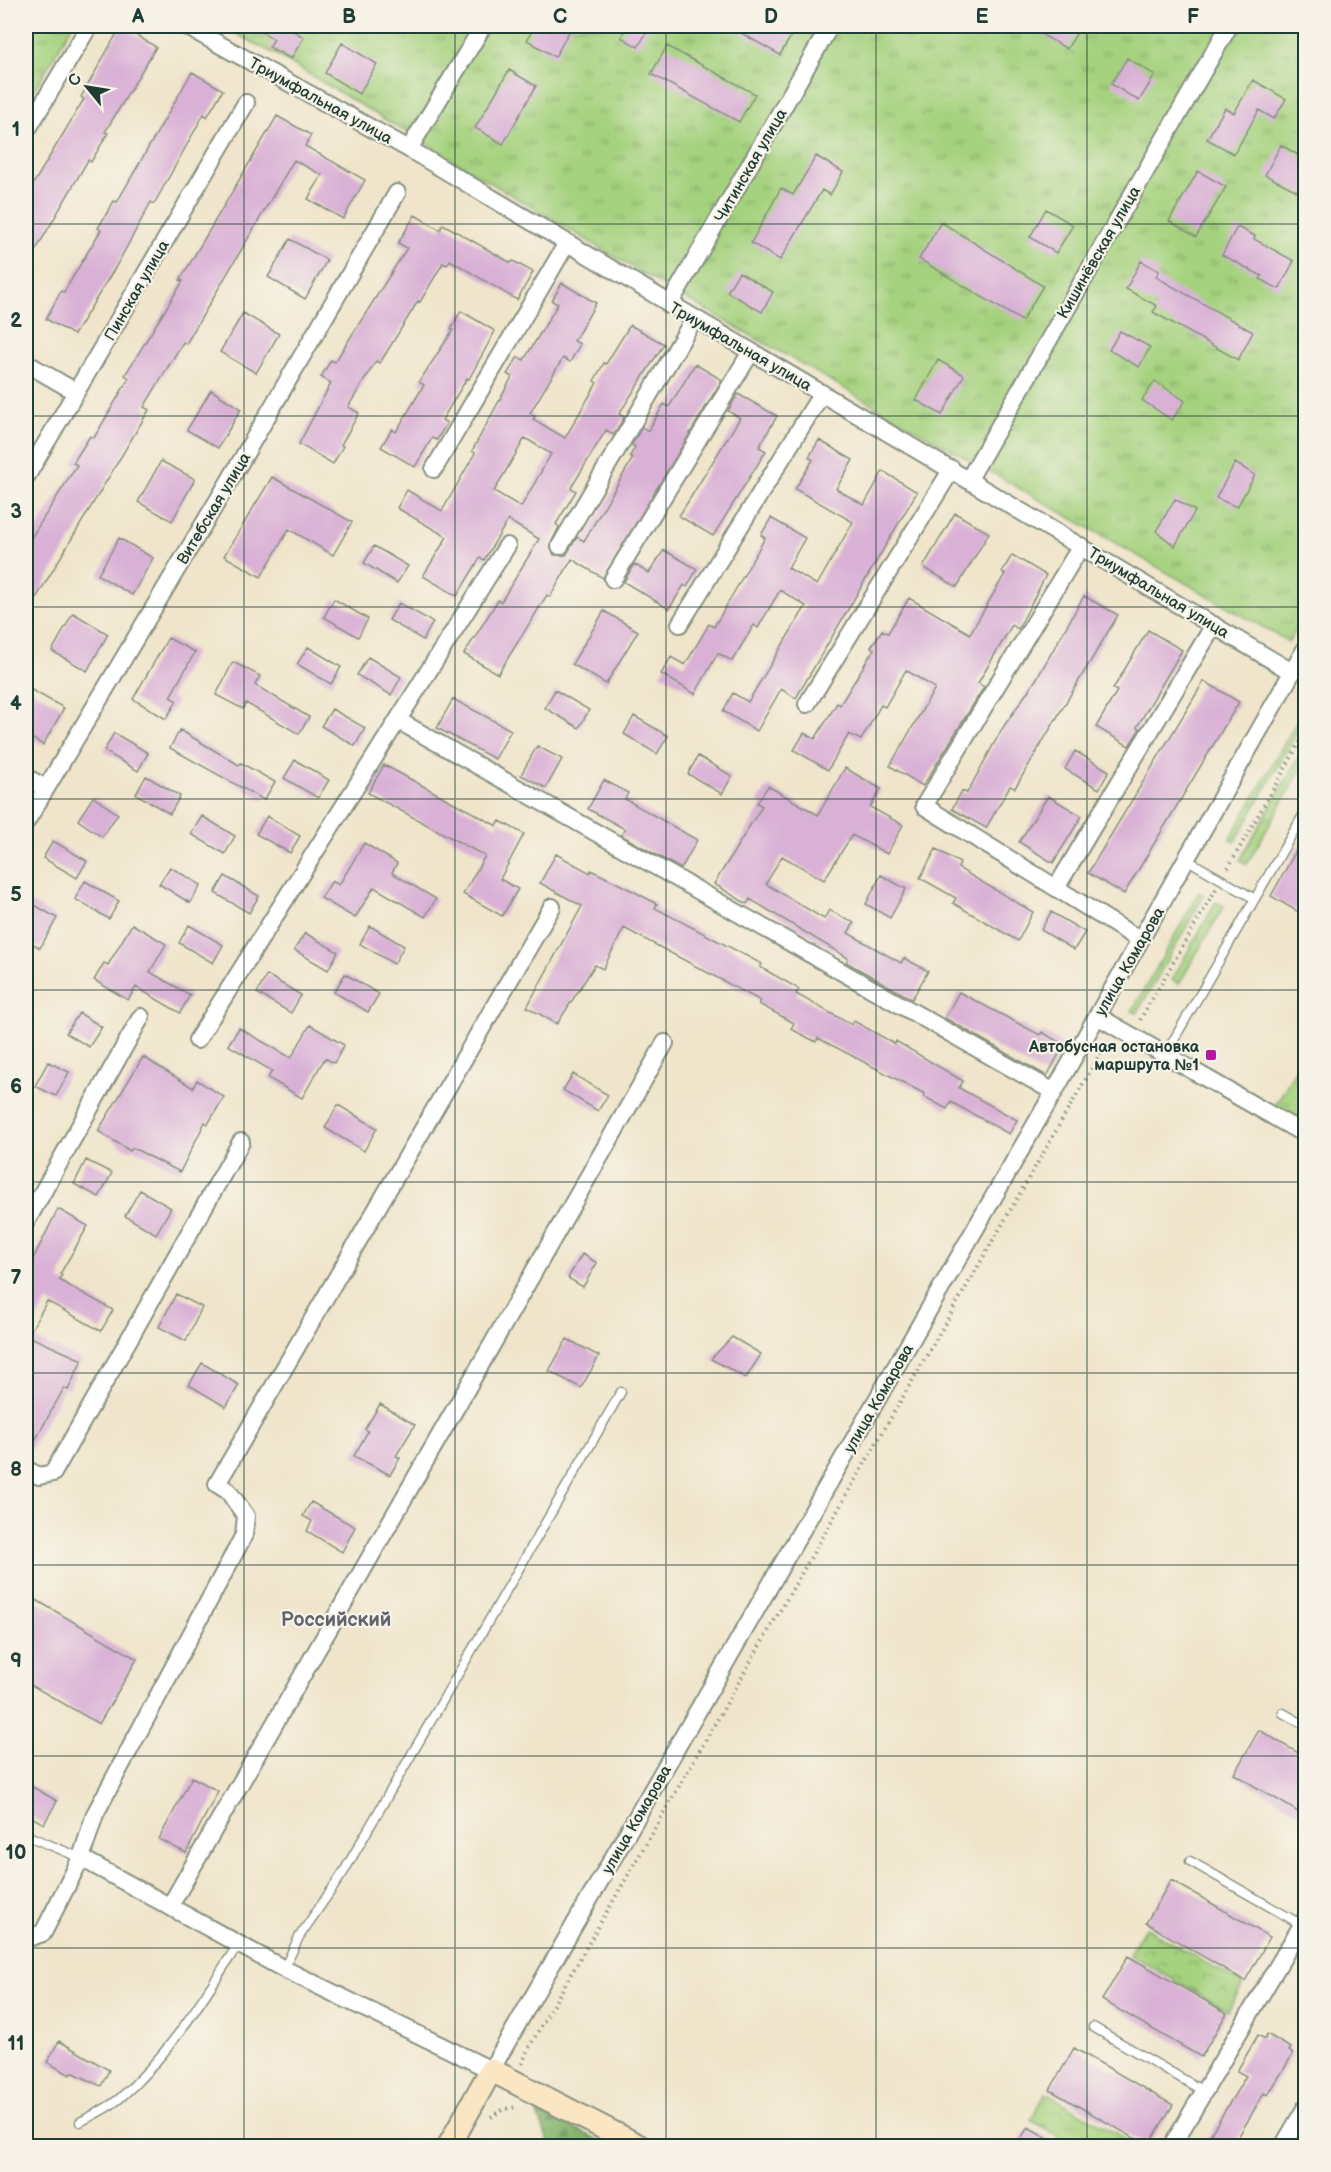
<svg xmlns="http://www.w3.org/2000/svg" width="1331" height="2172" font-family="'Balsamiq Sans',sans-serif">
<defs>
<pattern id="grass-tufts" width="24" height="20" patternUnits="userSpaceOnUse" patternTransform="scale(1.5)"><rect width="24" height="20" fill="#a5d27e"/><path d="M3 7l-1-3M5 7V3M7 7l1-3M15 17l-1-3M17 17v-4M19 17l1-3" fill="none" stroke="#86ac68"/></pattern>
<pattern id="forest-firs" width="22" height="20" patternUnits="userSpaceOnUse" patternTransform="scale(1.5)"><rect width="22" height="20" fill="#84b46d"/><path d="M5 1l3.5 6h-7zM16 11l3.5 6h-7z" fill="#6b945a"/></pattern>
<pattern id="park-crowns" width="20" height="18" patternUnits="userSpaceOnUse" patternTransform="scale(1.5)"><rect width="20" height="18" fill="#a5d27e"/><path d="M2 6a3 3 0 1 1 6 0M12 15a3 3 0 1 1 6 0" fill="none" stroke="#86ac68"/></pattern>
</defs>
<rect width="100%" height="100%" fill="#f7f3e8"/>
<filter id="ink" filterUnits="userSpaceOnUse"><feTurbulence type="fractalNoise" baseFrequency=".0167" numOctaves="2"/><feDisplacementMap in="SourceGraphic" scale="12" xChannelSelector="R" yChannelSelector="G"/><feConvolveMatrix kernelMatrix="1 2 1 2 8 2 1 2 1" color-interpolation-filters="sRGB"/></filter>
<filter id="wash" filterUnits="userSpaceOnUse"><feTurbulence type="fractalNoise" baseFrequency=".008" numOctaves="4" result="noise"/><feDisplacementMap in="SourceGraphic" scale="24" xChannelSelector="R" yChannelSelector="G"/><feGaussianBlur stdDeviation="1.35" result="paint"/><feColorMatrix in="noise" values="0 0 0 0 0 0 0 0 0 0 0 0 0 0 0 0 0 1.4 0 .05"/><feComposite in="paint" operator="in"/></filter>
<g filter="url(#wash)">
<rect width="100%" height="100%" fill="#f0e5cb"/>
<!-- grass -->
<path fill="url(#grass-tufts)" stroke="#628859" stroke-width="1.5" d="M26 26H72L26 104Z
M221 26H1305V613L1289 642 652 279 277 55Z
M1305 707V719L1235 842 1230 839Z
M1305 746V763L1247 864 1240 860Z
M1199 893 1204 896 1137 1013 1132 1011Z
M1216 902 1224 906 1179 984 1172 980Z
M1305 1053 1306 1121 1304 1122 1275 1106Z"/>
<!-- forest -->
<path fill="url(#forest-firs)" stroke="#527850" stroke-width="1.5" d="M538 2114 575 2128 609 2146H550Z"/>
<!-- park -->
<path fill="url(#park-crowns)" stroke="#628859" stroke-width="1.5" d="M1145 1927 1243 1984 1228 2011 1129 1954Z
M1046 2093 1138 2146H1075L1031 2120Z"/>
<g id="blocks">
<!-- building -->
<path fill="#d9b0d6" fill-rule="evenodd" d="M121 26 156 47 105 132 108 133 91 162 88 160 26 267V196L84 99 81 97Z
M251 26H285L304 37 291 59 269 47 274 39Z
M535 26H572L555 57 527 40Z
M627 26H650L638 47 621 37Z
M729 26H797L780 55Z
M1027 26H1081L1067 49Z
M342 43 377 64 359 94 325 73Z
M667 46 755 94 739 122 651 74Z
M1127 58 1155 75 1139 101 1111 84Z
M509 70 536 86 503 144 475 128Z
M192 72 223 90 207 117 204 114 154 204 151 202 118 263 74 335 46 319 61 291 64 292 101 230 98 228 114 201 117 202Z
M1253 80 1286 99 1274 119 1259 110 1234 154 1207 139 1225 108 1234 113Z
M277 116 311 135 305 146 365 180 343 219 308 199 322 175 294 160 186 344 183 342 144 407 149 410 26 615V546L77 465 73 463 90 436 94 438 129 378 125 375 183 281 180 280Z
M1281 145 1305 159V195L1265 175Z
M816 156 843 172 830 195 822 190 780 260 751 243 781 188 793 195Z
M1198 171 1226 187 1196 237 1169 221Z
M1046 209 1073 225 1056 253 1030 237Z
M415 215 440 230 443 224 511 263 513 261 533 272 517 300 450 260 447 265 443 263 420 302 418 301 380 363 376 361 348 407 359 413 341 445 343 446 333 464 299 444 331 383 321 377 331 360 335 362 407 248 398 243Z
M941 222 1043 286 1022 321 919 259Z
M1237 227 1255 236 1254 239 1294 261 1279 289 1260 279 1262 276 1222 255Z
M290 239 327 260 305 299 268 277Z
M1141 261 1159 271 1156 277 1253 332 1238 360 1153 312 1157 306 1126 289Z
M739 272 773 292 762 312 727 292Z
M562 283 596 303 574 341 580 344 570 362 563 358 530 413 535 417 533 419 565 438 597 383 594 381 604 363 606 364 630 325 664 344 619 414 624 417 614 435 606 430 571 488 576 491 556 524 559 527 550 545 554 555H566L577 537 584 541 633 458 630 456 635 447 632 445 642 427 648 431 664 404 669 407 695 364 722 380 603 578 572 559 550 597 547 595 498 674 464 654 498 600 501 602 539 539 508 520 484 560 480 558 457 596 423 576 447 537 397 508 407 490 442 511 475 453 472 451 512 377 507 374 518 357 524 360 558 304 552 301ZM525 438 551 454 521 507 494 491Z
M461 311 495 331 469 379 467 378 442 420 447 423 437 440 432 438 415 467 381 447 392 429 396 432 424 385 419 382 453 330 451 329Z
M243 313 279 334 256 373 220 352Z
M1120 331 1150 347 1139 367 1109 350Z
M938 360 964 375 942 415 916 400Z
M1155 381 1185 401 1172 420 1142 400Z
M211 390 241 409 218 448 187 430Z
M738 394 777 416 759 447 766 451 713 536 679 516 740 418 728 411Z
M819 440 853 460 836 489 864 505 883 471 917 492 796 698 781 689 757 731 723 711 733 693 748 702 806 606 780 590 758 628 754 625 732 661 718 653 695 694 661 674 671 657 685 665 709 624 714 627 765 538 761 535 771 518 805 538 788 568 817 585 853 522 795 489 813 460 809 457Z
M161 461 195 479 172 521 138 502Z
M1235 463 1255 475 1237 507 1216 498Z
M272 477 352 522 333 555 289 529 261 577 224 556Z
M1175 499 1195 511 1175 546 1156 531Z
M955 513 989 533 957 587 923 567Z
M119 538 153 558 132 595 98 575Z
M374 546 408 566 397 583 364 563Z
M664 550 697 569 687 587 684 585 669 609 624 582 634 564 649 573Z
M1012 555 1046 575 1018 629 1012 625 978 683 984 687 923 786 890 766 935 688 906 670 885 707 881 705 861 740 849 734 828 770 794 750 804 733 815 739 837 703 840 705 874 649 871 647 882 630 888 633 909 598 970 634 1005 574 1002 572Z
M1084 596 1118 615 1015 788 1010 786 986 828 952 809 962 791 967 793 1002 729 1037 678Z
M334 599 368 619 358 637 324 617Z
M399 603 433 622 423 640 389 620Z
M604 611 638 631 606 684 572 664Z
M73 613 108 634 87 671 52 651Z
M1148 630 1182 650 1137 727 1140 729 1129 746 1096 727 1117 691 1113 689Z
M168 638 195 652 170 697 177 701 166 719 133 699Z
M308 647 341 667 331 684 297 664Z
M368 657 401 677 391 695 357 675Z
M233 662 260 676 255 685 309 717 299 734 246 703 243 709 216 695Z
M1204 681 1239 702 1124 894 1088 873Z
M30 689 64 708 43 745 26 735V697Z
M555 690 589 710 579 728 545 708Z
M453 699 511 730 495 759 437 728Z
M332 709 365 728 355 746 321 726Z
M634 716 668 736 657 754 624 734Z
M180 730 239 765 241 763 275 782 264 800 170 748Z
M114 733 148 753 138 771 104 751Z
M537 746 562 759 546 788 521 775Z
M1075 751 1109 771 1099 789 1065 769Z
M698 756 732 776 722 794 688 774Z
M295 760 329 780 318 798 284 778Z
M384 765 497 826 500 821 524 834 500 879 518 889 502 916 463 894 485 856 368 793Z
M845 768 881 789 870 807 903 825 887 854 852 835 824 880 782 856 766 884 824 919 829 910 854 923 848 933 901 963 904 958 928 971 912 999 846 962 848 958 750 899 747 904 714 884 762 806 757 803 768 786 818 815Z
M146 776 180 796 170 814 136 794Z
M604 780 628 793 625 799 697 840 681 869 621 835 625 829 588 809Z
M1048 796 1082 816 1053 863 1019 842Z
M93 797 118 814 102 837 78 820Z
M202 816 235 836 225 854 191 834Z
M267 816 300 836 290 853 256 834Z
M1305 835V916L1271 896Z
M53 841 87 861 77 878 43 858Z
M364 843 397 863 392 873 436 899 425 917 374 887 355 918 321 898 332 881 339 885Z
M936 849 960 863 958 868 1033 912 1018 941 953 903 956 898 920 878Z
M556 854 590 873 591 870 633 891 657 904 655 908 762 964 760 967 799 989 796 994 852 1025 854 1021 895 1044 896 1041 963 1081 959 1088 1017 1120 1009 1134 951 1102 947 1109 923 1096 925 1094 818 1038 816 1042 791 1029 794 1023 759 1004 761 1001 624 928 603 969 595 965 557 1024 527 1007 582 906 540 883Z
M170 867 201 885 190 903 159 884Z
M881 875 906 889 890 918 866 904Z
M225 876 259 896 249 913 215 893Z
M85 881 119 901 109 919 75 899Z
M26 900 57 918 40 948 26 940Z
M1051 912 1085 932 1074 950 1041 930Z
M132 924 166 944 150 972 190 995 180 1013 136 987 128 1000 94 980 104 963 108 965Z
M189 925 223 945 213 963 179 943Z
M370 926 404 946 394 964 360 944Z
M305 933 338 952 328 970 294 950Z
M345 974 379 994 368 1012 334 992Z
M267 975 301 995 291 1013 257 993Z
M959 992 1040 1035 1042 1032 1064 1045 1047 1076 945 1018Z
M79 1013 102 1027 89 1047 66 1033Z
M310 1025 344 1045 334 1063 325 1058 302 1098 268 1078 272 1071 228 1045 239 1028 291 1058Z
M143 1057 193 1088 197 1080 224 1097 208 1124 205 1122 180 1172 133 1148 130 1151 98 1131Z
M48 1062 69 1072 56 1096 35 1086Z
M573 1074 608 1095 598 1111 563 1090Z
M338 1105 377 1128 364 1151 325 1128Z
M86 1160 112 1173 99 1197 74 1184Z
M140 1190 171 1208 156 1234 125 1216Z
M58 1209 88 1226 60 1274 62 1275 59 1280 113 1310 101 1331 47 1301 28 1336 82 1360 68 1390 64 1388 26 1457V1273Z
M582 1254 597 1263 583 1287 568 1278Z
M176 1294 202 1307 186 1341 159 1327Z
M732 1337 761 1354 746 1378 711 1359Z
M567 1339 599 1356 581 1388 549 1371Z
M202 1363 239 1385 226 1407 189 1385Z
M380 1404 415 1425 396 1456 400 1458 390 1475 354 1456 368 1431 365 1429Z
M311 1502 355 1527 342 1552 307 1531 312 1521 303 1516Z
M26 1594 137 1659 99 1724 26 1682Z
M1259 1730 1305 1757V1816L1234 1774Z
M192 1777 218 1791 186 1853 159 1839Z
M26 1783 57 1801 44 1824 26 1814Z
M1171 1880 1270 1937 1245 1981 1146 1923Z
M1128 1956 1227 2013 1201 2057 1102 2000Z
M1267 2034 1291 2048 1289 2051 1293 2054 1268 2095 1264 2093 1233 2146H1219L1207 2140 1246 2076 1237 2071 1258 2035 1265 2039Z
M59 2041 109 2070 101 2086 72 2072 70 2075 47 2062Z
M1074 2048 1173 2105 1148 2146 1050 2090Z
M1028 2127 1062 2146H1016Z"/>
</g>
</g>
<g filter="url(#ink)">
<use href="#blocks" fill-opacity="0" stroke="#889180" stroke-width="1.5"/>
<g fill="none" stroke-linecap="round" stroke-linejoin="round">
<defs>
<path id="lane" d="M1186 859 1255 899
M1165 1055 1306 810
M1283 1713 1306 1726
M26 1835 81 1858
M1190 1861 1302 1925
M284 1969 299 1937 343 1873 621 1392
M1093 2027 1205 2092
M80 2122C93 2115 108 2108 119 2099 169 2056 204 1997 239 1943"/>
<path id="street" d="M186 26 409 149 1292 672
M26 132 89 26
M409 149 483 26
M669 305 830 26
M26 363 76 392
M434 469 567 243
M26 477 246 103
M969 479 1229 26
M560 546 694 319
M1081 546 924 806 1140 940
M613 579 751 352
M680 624 822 393
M807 704 952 469
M399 721 1054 1092
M26 777 45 788
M26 822 224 490 397 193
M1056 888 1214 625
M1097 1016 1306 1135
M197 1040 507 546
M26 1222 141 1017
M26 1469 39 1476 53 1473 241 1142
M81 1858 284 1969 491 2070 1054 1092 1306 648
M170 1906 665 1043
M26 1936 31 1937 43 1933 81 1858 95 1814 244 1535 246 1516 228 1491 217 1484 552 907
M1172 2146 1306 1918
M1283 2146 1306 2107"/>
<path id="secondary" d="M449 2146 491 2070 639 2146"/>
</defs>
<!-- lane casing -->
<use href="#lane" stroke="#889180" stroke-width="11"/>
<!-- street casing -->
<use href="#street" stroke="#889180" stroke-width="20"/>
<!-- secondary casing -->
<use href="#secondary" stroke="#889180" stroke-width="26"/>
<!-- path -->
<path stroke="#889180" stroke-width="4" stroke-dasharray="1.5 4.5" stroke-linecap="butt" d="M1228 868 1306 732
M1140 1020 1216 889
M522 2064 528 2049 1107 1042
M491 2117 504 2109 517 2107"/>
<!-- lane -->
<use href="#lane" stroke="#fff" stroke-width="8"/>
<!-- street -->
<use href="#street" stroke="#fff" stroke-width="16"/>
<!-- secondary -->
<use href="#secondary" stroke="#fbe6c4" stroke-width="22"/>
</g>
</g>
<!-- grid -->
<path fill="none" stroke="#1f3d34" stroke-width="1.5" stroke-opacity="0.55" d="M244 26V2146M455 26V2146M666 26V2146M876 26V2146M1087 26V2146M26 224H1306M26 416H1306M26 607H1306M26 799H1306M26 990H1306M26 1182H1306M26 1373H1306M26 1565H1306M26 1756H1306M26 1948H1306"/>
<!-- markers -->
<rect fill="#b5179e" stroke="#f7f3e8" stroke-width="2" x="1205" y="1049" width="12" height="12" rx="3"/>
<g text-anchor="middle" stroke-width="4.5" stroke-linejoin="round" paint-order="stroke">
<!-- street labels -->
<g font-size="16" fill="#1f3d34" stroke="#f7f3e8">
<text transform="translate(321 100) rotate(29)" y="6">Триумфальная улица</text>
<text transform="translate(750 165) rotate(-60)" y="6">Читинская улица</text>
<text transform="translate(1098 252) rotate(-60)" y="6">Кишинёвская улица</text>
<text transform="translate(136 290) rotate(-60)" y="6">Пинская улица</text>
<text transform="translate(741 346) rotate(30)" y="6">Триумфальная улица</text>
<text transform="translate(213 508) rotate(-59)" y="6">Витебская улица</text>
<text transform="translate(1159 592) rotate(31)" y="6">Триумфальная улица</text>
<text transform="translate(1129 961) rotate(-60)" y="6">улица Комарова</text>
<text transform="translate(878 1398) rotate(-60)" y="6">улица Комарова</text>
<text transform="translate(636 1819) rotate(-60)" y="6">улица Комарова</text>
</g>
<!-- poi labels -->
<g font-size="16" font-weight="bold" fill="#1f3d34" stroke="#f7f3e8" text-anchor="end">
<text x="1199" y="1052">Автобусная остановка<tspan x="1199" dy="18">маршрута №1</tspan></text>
</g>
<!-- quarter labels -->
<g font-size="20" font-weight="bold" fill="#60656d" stroke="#f7f3e8">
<text x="336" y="1626">Российский</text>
</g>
</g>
<!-- margin -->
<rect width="1331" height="2172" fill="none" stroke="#f7f3e8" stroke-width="66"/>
<!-- north arrow -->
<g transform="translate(87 87) rotate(300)" stroke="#f7f3e8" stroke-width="4.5" paint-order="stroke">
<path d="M0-4.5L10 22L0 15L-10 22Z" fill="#1f3d34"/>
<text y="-9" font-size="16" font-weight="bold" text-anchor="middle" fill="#1f3d34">С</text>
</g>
<rect x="33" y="33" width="1265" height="2106" fill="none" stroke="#1f3d34" stroke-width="2"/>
<g font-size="20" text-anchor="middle" font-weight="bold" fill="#1f3d34">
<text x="138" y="23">A</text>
<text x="349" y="23">B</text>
<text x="560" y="23">C</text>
<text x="771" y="23">D</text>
<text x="982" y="23">E</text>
<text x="1193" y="23">F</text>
<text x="16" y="136">1</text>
<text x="16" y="327">2</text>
<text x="16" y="518">3</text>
<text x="16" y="710">4</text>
<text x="16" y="901">5</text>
<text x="16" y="1093">6</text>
<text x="16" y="1284">7</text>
<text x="16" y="1476">8</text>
<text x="16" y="1667">9</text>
<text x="16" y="1859">10</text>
<text x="16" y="2050">11</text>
</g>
</svg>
